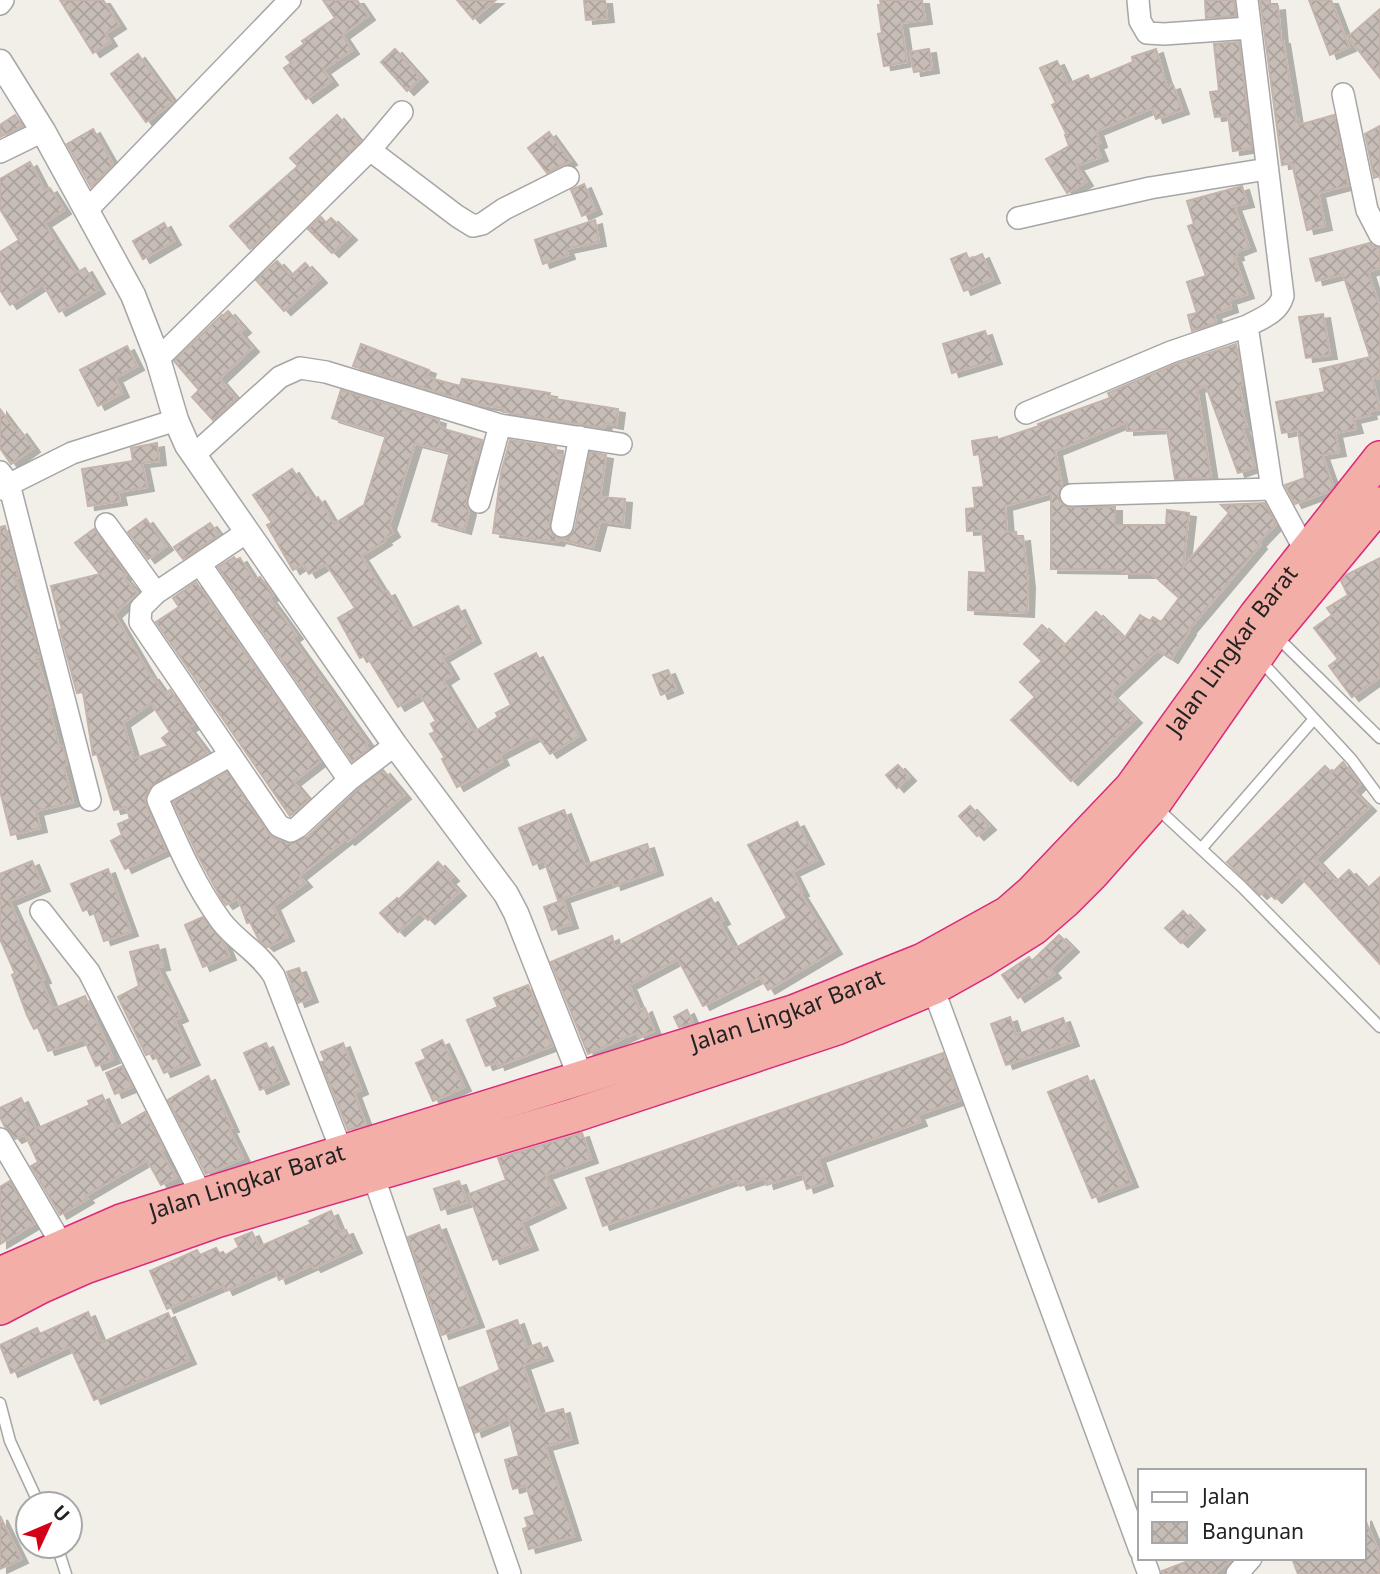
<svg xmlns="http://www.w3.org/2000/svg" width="1380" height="1574" font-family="'Noto Sans',sans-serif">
<defs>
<pattern id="building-cross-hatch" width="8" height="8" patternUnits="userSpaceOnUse" patternTransform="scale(1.75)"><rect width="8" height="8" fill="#c7bdb7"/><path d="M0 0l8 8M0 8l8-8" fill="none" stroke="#aba29d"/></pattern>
<filter id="shadow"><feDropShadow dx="7" dy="4" stdDeviation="0" flood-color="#0004"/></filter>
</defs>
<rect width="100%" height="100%" fill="#f2eee8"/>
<!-- building -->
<path fill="url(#building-cross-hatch)" stroke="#c4b3aa" stroke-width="2" fill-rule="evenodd" filter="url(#shadow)" d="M60 0H103L119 25 105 34 110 42 93 53Z
M323 0H357L368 16 342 35 352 50 323 70 331 81 306 99 284 68 291 63 286 57 304 44 302 41 335 18Z
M457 0H496L473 19Z
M584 0H605L607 18 586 20Z
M880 0H922L925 20 901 23 907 62 884 66 878 34 882 33 878 5H881Z
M1205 0H1234L1236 16 1206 18Z
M1260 0H1270V7L1278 6 1281 40H1283L1296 121 1299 120V125L1334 115 1348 185 1318 193 1325 226 1307 230 1292 163 1282 165Z
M1309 0H1331L1349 47 1330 55Z
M1380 9V78L1348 37Z
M1239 42 1252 148 1233 151 1228 115 1215 117 1210 92 1219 91 1214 44Z
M395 49 421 78 407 91 381 62Z
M929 49 932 69 914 72 910 52Z
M1156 49 1167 87 1173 85 1182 110 1156 119 1152 108 1096 131 1100 143 1096 145 1101 157 1076 166 1086 182 1067 193 1046 159 1069 146 1065 135H1067L1052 105 1056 103 1040 68 1057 61 1068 84 1088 75 1090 80 1133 62 1132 57Z
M138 54 173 102 146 122 111 74Z
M15 115 23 126 0 137V125Z
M337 115 360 142 250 249 230 226 298 166 290 158Z
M1380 126V176L1374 178 1365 134Z
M93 129 113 164 91 187 67 144Z
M549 132 570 161 547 173 528 148Z
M30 162 45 191 50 188 64 210 44 223 76 273 85 268 98 290 59 312 43 284 10 305 0 290V252L19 240 0 209V179Z
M584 184 595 210 582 216 571 190Z
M1242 186 1247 203 1234 206 1249 247 1236 252 1237 256 1234 257 1247 294 1229 300 1231 308 1214 314 1216 323 1192 331 1188 315 1197 313 1187 282 1206 276 1188 226 1194 224 1187 201Z
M321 217 326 223 331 218 350 236 332 253 308 229Z
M595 220 599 242 566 249 568 255 543 264 535 240Z
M164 223 174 241 143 259 133 241Z
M1370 243 1372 246 1380 248V268L1368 272 1380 308V379H1378L1376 376 1372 378 1380 409 1369 411 1370 415 1353 419 1356 429 1335 433 1339 452 1322 455 1333 486 1330 491 1295 504 1285 485 1305 478 1298 430 1282 433 1276 402 1325 392 1320 369 1370 357 1343 274 1316 281 1310 259Z
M966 253 969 260 982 254 993 279 964 291 951 259Z
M277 261 291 276 305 263 320 279 284 311 256 280Z
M228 311 244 329 239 333 252 348 219 379 236 399 213 420 192 397 199 390 174 361 222 315 223 316Z
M1323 314 1330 355 1306 358 1299 317Z
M985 331 995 360 952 373 943 344Z
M361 344 429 370 426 377 460 386 462 379 550 393 549 398 618 409 616 425 605 423 604 428 503 412V408L477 404 353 366Z
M1236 344 1243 384 1239 386 1244 407 1241 408 1247 426 1242 427 1255 467 1238 473 1206 386 1197 388 1211 478 1175 479 1167 429 1127 431V422L1055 451 1062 486 1058 496 1065 507H1115V525H1166L1167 510 1189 513 1183 567 1229 513 1221 505 1265 503 1276 524 1258 543 1260 545 1188 630 1189 631 1171 659 1157 650 1110 694 1135 719 1071 781 1011 720 1035 697 1020 682 1042 661 1024 644 1042 625 1064 646 1096 612 1124 639 1140 615 1150 621 1153 617 1161 622 1179 598 1152 574H1122V570L1051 569V493L1005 506 1007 532H1016L1017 538 1023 537 1028 584 1027 613 968 610 969 572 986 573 982 530 967 531 966 509 975 508 973 488 984 487 979 454 974 455 972 441 997 437V440L1039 426 1038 424 1110 398 1108 393 1176 364Z
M127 346 137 366 115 378 122 393 98 406 80 370Z
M341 390 439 420 438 425 444 429 482 440 477 459 474 458 467 487H469L466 505 469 511 464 530 432 521 450 452 415 443 389 526 393 533 384 539 385 541 361 556 384 593 388 591 409 630 458 606 474 639 442 658 452 675 443 681 474 732 498 717 496 713 511 705 495 674 536 653 579 736 550 754 537 735 499 755 502 761 457 787 442 759 445 758 430 734 435 732 431 724 436 721 420 694 398 707 366 655 360 658 338 618 355 608 326 564 309 574 303 564 293 570 267 525 272 523 253 495 292 469 313 500 318 497 334 524 364 505 386 435 332 418Z
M0 409 17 432 20 430 33 448 11 464 0 448Z
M510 440 556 447 555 455 563 456 549 524 553 535 559 539 557 542 493 533 501 473Z
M157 443 159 461 142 463 147 487 118 492 120 501 88 506 82 469 133 461 131 448Z
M590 452 606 455 600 497 625 499 623 524 600 521 593 547 559 539 567 538 575 529Z
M146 519 166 546 148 559 128 532Z
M210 523 219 535 183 559 174 547Z
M5 526 19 577 15 578 31 623 40 656 36 657 52 706 49 707 59 747 63 746 67 764 63 765 73 802 36 811 40 828 11 835 0 791V527Z
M94 529 126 574 123 577 137 593 114 614 151 677 152 676 165 694 170 690 194 724 188 728 207 753 150 787 145 799 146 805 166 850 125 869 111 841 122 835 118 824 130 819 126 807 114 810 97 754 93 755 83 692 77 693 60 630H62L51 586 100 574 75 543ZM151 703 170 732 162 738 168 746 134 759 123 723Z
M234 557 236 560 240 558 254 580 260 577 273 595 269 598 296 635 292 638 367 743 365 745 368 749 352 761 218 567Z
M1380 558V677L1352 697 1329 666 1338 659 1314 628 1332 615 1327 608 1348 595 1341 581 1346 575Z
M196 582 320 761 293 782 308 800 290 816 156 622 179 607 173 598Z
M668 670 676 689 661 695 653 675Z
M1343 762 1360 784 1353 791 1369 807 1315 859 1336 882 1349 870 1367 889 1380 877V964L1299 875 1275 899 1266 890 1260 895 1227 862 1325 766 1332 773Z
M898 765 909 777 897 788 886 775Z
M383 770 404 795 348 841 346 839 299 876 305 883 273 906 287 937 267 947 259 940 250 922 247 923 238 898 226 905 222 900 198 856 173 802 227 772 269 834 274 838 292 844 307 837 357 790Z
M970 806 989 826 977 836 959 816Z
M564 810 585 865 647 844 656 871 614 886 613 881 558 900 544 860 533 865 519 828Z
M797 822 817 860 792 872 802 892 800 893 835 950 768 990 760 977 703 1006 678 959 629 985 640 1011 645 1008 654 1031 639 1037 637 1032 588 1054 551 962 612 936 615 948 711 898 723 920 719 922 734 949 787 918 748 845Z
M32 861 43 887 9 901 44 979 41 980 53 1009 85 996 113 1059 96 1066 84 1039 48 1051 38 1027 34 1029 27 1015 12 975 15 973 0 939V874Z
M438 862 452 877 448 880 459 892 428 920 420 912 398 932 380 913 397 898 398 900Z
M108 869 131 932 104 941 92 907 83 911 71 884Z
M563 900 571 924 552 930 544 907Z
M1183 911 1198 926 1181 943 1165 928Z
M203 917 224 944 229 956 203 967 185 925Z
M1059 935 1072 948 1050 969 1054 974 1018 998 1002 975 1029 957 1032 961Z
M158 945 163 966 157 967 181 1017 174 1020 193 1061 164 1073 154 1052 146 1055 118 997 139 986 130 952Z
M299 968 311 998 298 1003 287 972Z
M528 985 552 1046 498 1066 497 1062 486 1066 467 1020 498 1007 494 998Z
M687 1010 693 1023 679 1027 674 1017Z
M1010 1017 1016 1035 1063 1018 1072 1042 1006 1065 991 1024Z
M442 1040 464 1087 433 1101 416 1063 426 1059 422 1050Z
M266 1043 282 1080 260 1090 244 1053Z
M343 1043 361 1090 354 1093 366 1125 348 1130 321 1062 325 1061 321 1052Z
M943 1053 960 1100 917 1115 920 1122 818 1158 826 1182 807 1189 802 1173 767 1185 765 1178 740 1186 737 1179 603 1226 586 1178Z
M122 1066 132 1087 115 1094 106 1073Z
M208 1076 232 1128 229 1129 243 1158 206 1174 168 1100Z
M1087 1076 1131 1183 1092 1198 1048 1092Z
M102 1095 117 1128 145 1112 164 1150 161 1152 176 1177 161 1185 147 1160 85 1196 87 1199 60 1215 31 1166 38 1162 25 1134 15 1139 5 1127 0 1117V1108L21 1098 36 1129 90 1105 88 1101Z
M582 1133 591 1159 545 1175 559 1204 521 1222 531 1246 493 1260 469 1194 506 1180 498 1158Z
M10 1181 34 1224 0 1244V1187Z
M459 1181 467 1202 441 1210 434 1189Z
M331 1211 340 1232 346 1230 355 1249 314 1268 312 1265 279 1280 275 1269 226 1291 223 1285 167 1309 150 1271 197 1250 200 1255 216 1248 222 1257 239 1247 235 1239 252 1232 259 1247 311 1224 309 1221Z
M439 1225 477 1323 442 1335 408 1237Z
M88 1312 101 1343 168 1313 189 1360 94 1400 70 1346 11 1373 0 1345 37 1328 40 1334Z
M517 1320 527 1348 540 1343 546 1357 523 1365 540 1415 563 1409 571 1439 545 1446 574 1536 529 1549 523 1529 528 1527 525 1518 535 1515 526 1485 513 1489 505 1460 519 1456 509 1418 475 1433 460 1388 500 1370 487 1331Z
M0 1516 21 1559 0 1569Z
M1364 1517 1380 1555V1574H1298L1292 1558H1364Z
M1185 1558H1233L1214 1574H1162V1571L1186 1562Z"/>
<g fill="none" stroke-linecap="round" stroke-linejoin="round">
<defs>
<path id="service" d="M1275 635 1380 738
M1260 660 1352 760 1380 798
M1157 808 1242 887 1380 1027
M1201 849 1314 719
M0 1403 10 1441 39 1504
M57 1546 66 1574"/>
<path id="minor" d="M1138 0 1140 21 1147 33 1164 34 1250 28
M1247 0 1283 296C1278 313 1262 318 1247 326L1272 489 1306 552
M0 4 3 0
M1343 94 1367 210 1380 235
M370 150 457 216 473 226 482 224 504 209 568 177
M0 152 43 131
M87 210 290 0
M1018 218 1150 188 1267 169
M158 359 370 150 402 112
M1026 413 1171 352 1247 326
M194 455 280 377 300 368 326 372 500 425 621 444
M0 472 9 484 90 800
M0 489 72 453 176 420
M1071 495 1272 489
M479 502 500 425
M106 524 156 593
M562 526 580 437
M247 532 156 593 141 608 140 622 279 826 291 831 298 827 349 780 395 745
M200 564 349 780
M231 755 161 794 158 800C176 841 194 884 221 921 236 941 260 953 274 976L342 1152
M41 911 89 972 202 1196
M933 988 1140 1550
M0 1139 62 1245
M373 1175 510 1574
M1143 1558 1149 1574
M1237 1574 1251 1558"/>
<path id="tertiary" d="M0 62 43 131 133 295 158 359 176 420 187 445 395 745 506 894 516 913 581 1078"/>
<g id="trunk">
<path id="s1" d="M0 1274 121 1221 793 1012 923 960 1008 913 1032 892 1131 788 1256 615 1380 458"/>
<path d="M0 1308 40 1287 85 1267 216 1221 575 1115 837 1028 933 988 983 960 1034 928 1064 902 1092 874 1153 805 1273 633 1380 504"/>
</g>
</defs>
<!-- service casing -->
<use href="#service" stroke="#a6a6a6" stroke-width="13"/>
<!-- minor casing -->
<use href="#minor" stroke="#a6a6a6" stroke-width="24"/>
<!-- tertiary casing -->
<use href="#tertiary" stroke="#a6a6a6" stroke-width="27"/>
<!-- trunk casing -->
<use href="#trunk" stroke="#dc297b" stroke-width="36"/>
<!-- service -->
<use href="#service" stroke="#fff" stroke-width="10"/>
<!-- minor -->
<use href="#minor" stroke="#fff" stroke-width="21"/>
<!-- tertiary -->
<use href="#tertiary" stroke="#fff" stroke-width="24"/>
<!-- trunk -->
<use href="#trunk" stroke="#f2aea7" stroke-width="33"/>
</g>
<g text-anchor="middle" stroke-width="6" stroke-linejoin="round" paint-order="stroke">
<!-- street labels -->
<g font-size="23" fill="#222" stroke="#fff">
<text dy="8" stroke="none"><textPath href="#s1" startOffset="1419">Jalan Lingkar Barat</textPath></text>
<text dy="8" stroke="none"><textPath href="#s1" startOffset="831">Jalan Lingkar Barat</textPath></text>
<text dy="8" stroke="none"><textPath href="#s1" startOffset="264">Jalan Lingkar Barat</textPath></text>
</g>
</g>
<!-- legend -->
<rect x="1138" y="1469" width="228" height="91" fill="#ffffff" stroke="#a7a7a7" stroke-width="2"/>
<rect x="1152" y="1492" width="35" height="10" fill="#ffffff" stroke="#a7a7a7" stroke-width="2"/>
<text x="1202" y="1504" font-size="21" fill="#222222">Jalan</text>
<rect x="1152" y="1522" width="35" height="21" fill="url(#building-cross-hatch)" stroke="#a7a7a7" stroke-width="2"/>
<text x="1202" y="1539" font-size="21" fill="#222222">Bangunan</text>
<!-- north arrow -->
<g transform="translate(49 1525) rotate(46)"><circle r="33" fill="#ffffff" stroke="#a7a7a7" stroke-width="2"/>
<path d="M0-5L12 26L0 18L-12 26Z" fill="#d30018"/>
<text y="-10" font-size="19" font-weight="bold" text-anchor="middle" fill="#222222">U</text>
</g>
</svg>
